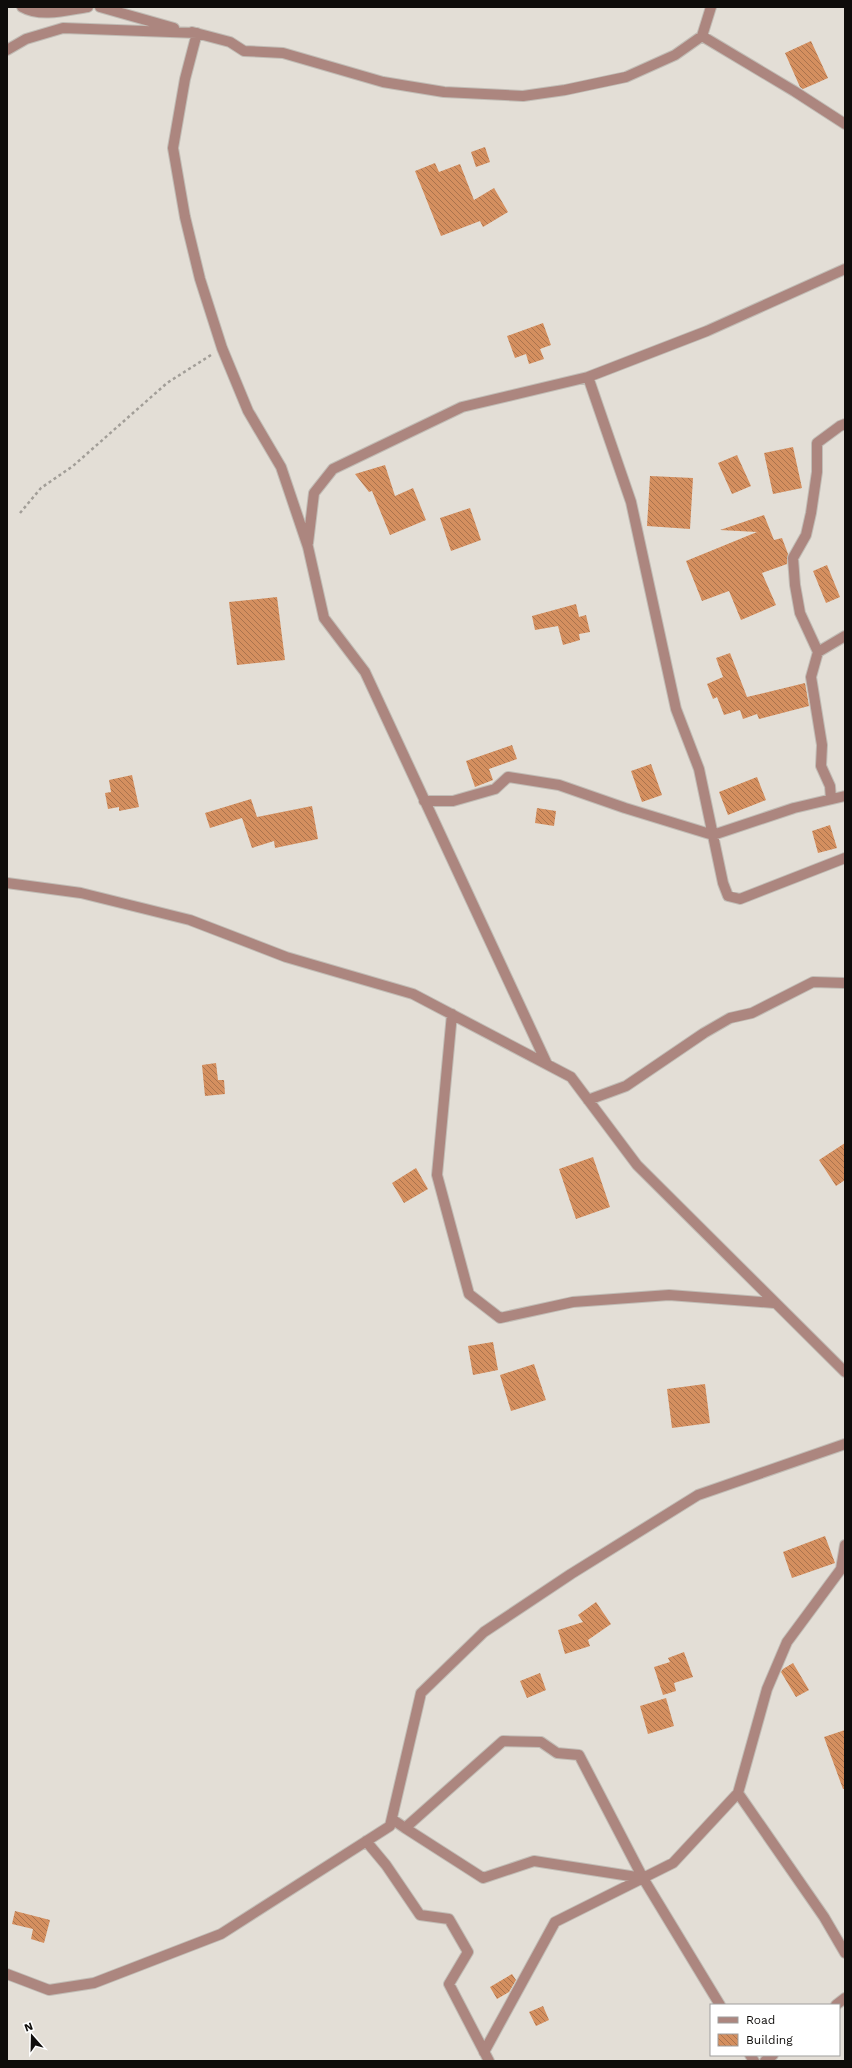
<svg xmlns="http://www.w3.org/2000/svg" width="852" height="2068" font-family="'Work Sans',sans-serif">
<defs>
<pattern id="building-back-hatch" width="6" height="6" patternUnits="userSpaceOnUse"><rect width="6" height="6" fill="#d48f5f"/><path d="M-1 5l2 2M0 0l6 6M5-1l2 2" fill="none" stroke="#aa734d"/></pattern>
</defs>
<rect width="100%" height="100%" fill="#e3ded6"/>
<!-- building -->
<path fill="url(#building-back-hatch)" d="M811 41 828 78 803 89 800 87 785 53Z
M485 147 490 162 476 167 471 152Z
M435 163 439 172 460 164 474 200 494 188 508 212 483 227 480 221 441 236 415 171Z
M543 323 551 345 540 349 544 359 529 364 526 354 515 358 507 336Z
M793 447 802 488 773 494 764 453Z
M737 455 751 486 732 494 718 463Z
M385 465 395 496 413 488 426 520 390 535 372 491 369 492 355 474Z
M650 476 693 478 690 529 647 526Z
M470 508 481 540 451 551 440 518Z
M764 515 774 540 782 538 788 554 787 564 762 573 776 605 741 620 729 591 702 601 686 561 757 532 720 530Z
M827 565 840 597 826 603 813 571Z
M277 597 285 660 237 665 229 602Z
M576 604 579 617 586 615 590 632 579 634 580 640 563 645 558 626 535 630 532 616Z
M730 653 747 697 805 683 809 706 759 719 757 714 743 719 740 710 724 715 717 697 713 699 707 684 723 677 716 658Z
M512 745 517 759 489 769 493 780 475 787 466 761Z
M651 764 662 795 642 802 631 771Z
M132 775 139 807 119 811V807L108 809 105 793 111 792 109 780Z
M757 777 766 800 728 815 719 792Z
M251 799 257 817 312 806 318 839 275 848 274 841 252 848 242 818 210 828 205 813Z
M537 808 556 811 554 826 535 823Z
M830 825 837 848 818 853 812 831Z
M216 1063 218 1080H224L225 1094 205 1096 202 1065Z
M845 1143V1180L836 1186 819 1160Z
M593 1157 610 1207 576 1219 559 1169Z
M416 1168 428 1189 404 1203 392 1183Z
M493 1342 498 1370 473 1375 468 1346Z
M534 1364 546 1400 511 1411 500 1375Z
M705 1384 710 1423 672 1428 667 1389Z
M825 1536 835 1563 792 1578 783 1552Z
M596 1602 611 1624 588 1640 590 1646 565 1654 558 1630 583 1622 578 1615Z
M684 1652 693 1677 674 1683 676 1691 663 1695 654 1667 670 1662 668 1658Z
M793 1663 809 1690 796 1697 781 1672 783 1669Z
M540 1673 546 1690 527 1698 520 1681Z
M666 1698 674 1726 648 1734 640 1706Z
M845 1730V1789H843L824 1737Z
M15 1911 50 1920 44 1943 31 1939 33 1929 12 1924Z
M512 1974 516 1980 509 1992 497 1999 490 1987Z
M543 2006 549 2020 536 2026 529 2012Z"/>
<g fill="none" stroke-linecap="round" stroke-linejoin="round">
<defs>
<path id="minor" d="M22 7C41 18 68 10 88 7
M100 7 174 28
M711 7 702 36 794 91 845 124
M192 32 230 42 244 51 283 53 383 82 444 92 523 96 565 90 626 77 675 55 702 36
M7 50 26 39 63 28 197 33 185 79 173 148 185 217 200 279 222 348 248 411 281 467 308 547 324 618 365 672 547 1064
M588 377 631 502 676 709 699 769 723 883 728 896 740 899 845 858
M308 543 314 493 333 469 462 407 588 377 707 331 845 269
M818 652 845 636
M831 799 830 786 821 766 822 745 811 677 818 652 800 613 795 585 793 558 806 535 811 513 817 472V443L840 426 845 424
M424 801H453L495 789 508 777 559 785 625 808 713 835 794 808 845 796
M7 883 81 893 190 920 286 957 413 994 571 1077 637 1165 845 1372
M452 1014 437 1175 469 1294 500 1318 573 1302 669 1295 774 1303
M588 1100 626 1086 704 1033 730 1018 752 1013 813 982 845 983
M738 1793 767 1689 787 1642 841 1569 845 1545
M392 1819 405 1828 503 1741 541 1742 557 1753 579 1755 643 1878 720 2005
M405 1828 483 1878 534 1861 643 1878
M366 1841 386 1865 420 1915 449 1919 468 1952 449 1984 489 2061
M7 1974 49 1990 94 1983 221 1934 390 1826 421 1693 484 1632 571 1574 698 1495 845 1444
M836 2005 845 1998
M484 2052 555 1922 673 1863 738 1793 824 1917 845 1953
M750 2055 754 2061
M765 2061 773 2055"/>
</defs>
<!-- minor casing -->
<use href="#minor" stroke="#c1bcb5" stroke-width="12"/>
<!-- path -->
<path stroke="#a29e98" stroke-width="2.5" stroke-dasharray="3 3" stroke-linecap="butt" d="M20 513 41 488 73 466 167 383 211 355"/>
<!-- minor -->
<use href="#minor" stroke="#ac867f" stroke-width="10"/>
</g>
<!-- border -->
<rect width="852" height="2068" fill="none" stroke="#0e0c0a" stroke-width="16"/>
<!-- legend -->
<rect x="710" y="2004" width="130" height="52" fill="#ffffff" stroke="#9f9e9d"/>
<rect x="718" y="2017" width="20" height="6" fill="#ac867f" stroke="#9f9e9d"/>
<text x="746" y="2024" font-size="12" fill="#0e0c0a">Road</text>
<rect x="718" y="2034" width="20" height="12" fill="url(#building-back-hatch)" stroke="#9f9e9d"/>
<text x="746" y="2044" font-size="12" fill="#0e0c0a">Building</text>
<!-- north arrow -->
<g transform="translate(32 2036) rotate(340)" stroke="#ffffff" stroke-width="3" paint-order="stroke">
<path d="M0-3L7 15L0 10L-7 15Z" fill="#0e0c0a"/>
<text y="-6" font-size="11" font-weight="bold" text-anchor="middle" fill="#0e0c0a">N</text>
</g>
</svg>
